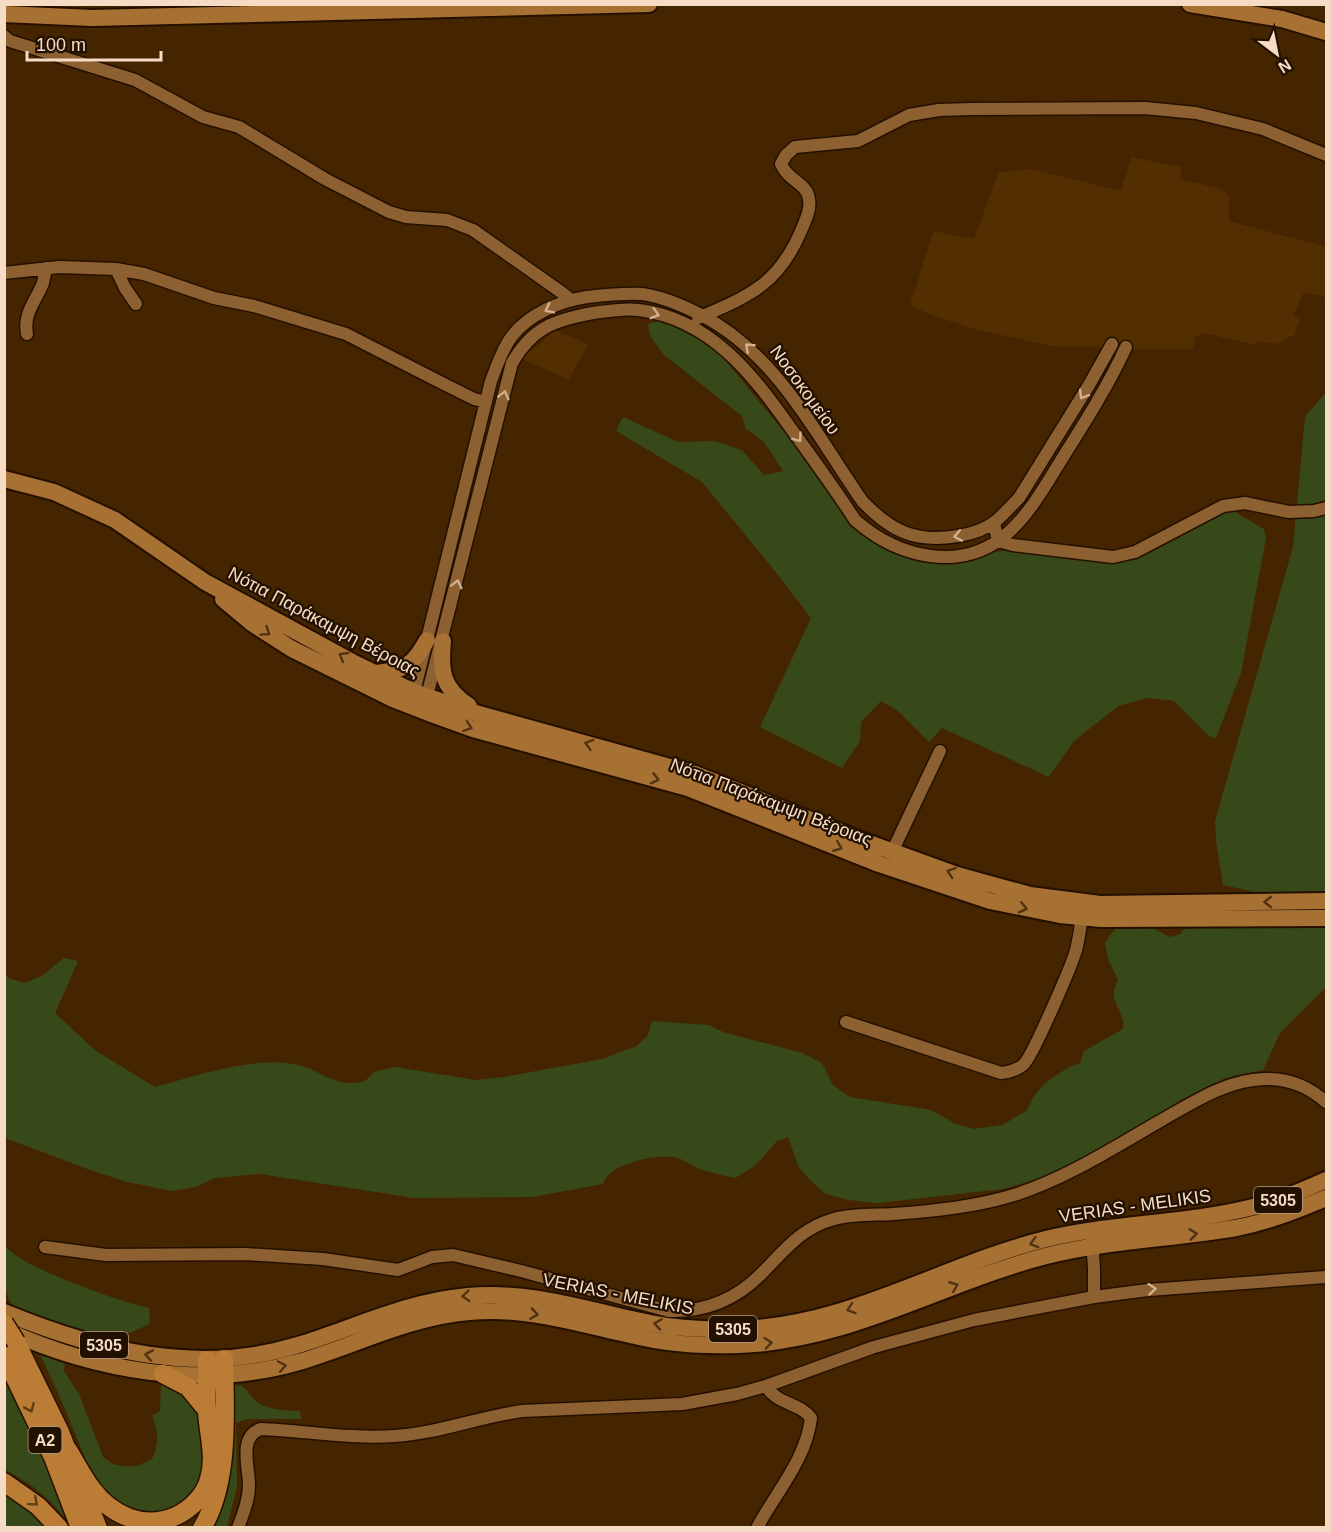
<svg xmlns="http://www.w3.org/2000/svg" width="1331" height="1532" font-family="Helvetica,sans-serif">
<rect width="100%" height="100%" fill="#442500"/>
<!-- built -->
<path fill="#522e00" d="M1131 157 1181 167 1180 179 1222 189 1229 197V221L1326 247V297L1304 292 1293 316 1300 319 1294 336H1289L1285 340 1276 344 1257 341 1255 345 1204 333 1195 337 1193 349H1144L1052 346 974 329 931 315 910 305 933 231 974 239 998 173 1030 169 1121 191Z
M555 330 588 344 569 380 522 359Z"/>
<!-- green -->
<path fill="#384919" d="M661 320 696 338 721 355 803 455 849 524 868 539 898 555 934 562 964 560 1001 551 1035 552 1109 561 1223 510 1233 511 1264 529 1266 538 1241 673 1216 738 1209 736 1174 701 1148 698 1118 706 1074 741 1049 777 942 728 929 742 898 711 881 701 861 722 860 741 842 768 760 727 811 618 774 570 702 482 616 431 623 417 678 442 714 441 742 450 764 475 783 471 764 442 746 429 742 416 664 355 650 336 648 324Z
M1326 392V894L1269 895 1223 885 1216 841 1215 821 1293 547 1305 417Z
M1117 926 1150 927 1170 937 1180 934 1184 929 1238 926H1326V987L1280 1033 1263 1070 1225 1078 1180 1101 1084 1160 1047 1176 1003 1189 877 1203 849 1200 826 1194 809 1179 798 1166 788 1137 776 1142 755 1166 735 1178C723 1175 710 1173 698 1168 690 1164 681 1158 673 1157 655 1154 608 1164 603 1184L533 1197 414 1198 260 1174 215 1178 196 1187 172 1191 127 1182 93 1171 5 1138 4 973 10 979 25 983 43 975 64 958 78 961 55 1013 96 1051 155 1087C197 1076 249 1057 293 1064 311 1066 324 1078 340 1082 347 1084 357 1082 364 1082L374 1072 395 1067 476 1080 504 1077 602 1059 637 1046 648 1035 652 1021 709 1025 723 1032 802 1053 822 1063 833 1085 850 1097 931 1110 956 1124 974 1129 1002 1125 1026 1111 1034 1096 1045 1083 1069 1067 1080 1063 1084 1051 1123 1029C1126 1009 1105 1001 1118 980L1108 959 1105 943Z
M5 1246C21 1267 120 1302 149 1308L150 1323C137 1331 122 1337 107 1337 95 1338 22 1315 15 1308 0 1292 5 1267 5 1246Z
M38 1350 65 1362 64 1371 79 1394 103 1457 113 1464 122 1466H137L152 1459C159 1443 159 1432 152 1416L160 1411 161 1385 179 1389 200 1412 204 1468 196 1490 177 1506 165 1511 140 1514 118 1506 94 1479 59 1395Z
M4 1375H8L70 1517 68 1521C50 1499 30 1482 5 1470Z
M240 1385C248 1389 250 1397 257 1402 270 1411 285 1410 300 1411L301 1419H247L236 1423 237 1487 227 1527 209 1528 230 1386Z
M4 1488 51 1527H5Z"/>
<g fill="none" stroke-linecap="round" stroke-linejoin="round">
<defs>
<path id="minor" d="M4 36 10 41 135 80 203 117 239 127 325 179 389 212 406 217 447 220 473 230 561 292 571 300
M116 269 125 288 136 304
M4 273 59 267 116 269 144 274 214 298 254 306 346 334 442 383 474 399 486 402
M698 318C749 296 778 285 801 231 805 221 811 210 809 199 807 183 788 181 781 164L786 155 795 147 858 141 909 115 939 110 971 109 1145 108 1196 113 1263 129 1326 155
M27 334C23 313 36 301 43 283 44 278 45 273 46 268
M994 523 998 541 1013 545 1113 557 1135 552 1223 506 1245 503 1289 512 1314 511 1326 508
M414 692 491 381C497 366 502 349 512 336 529 314 560 301 587 297 605 295 624 293 642 294 663 297 682 305 701 315 777 354 816 435 863 502 892 532 916 543 958 536 970 534 986 529 996 521 1004 514 1011 506 1019 498L1089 385 1112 344
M427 696 512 363C532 328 554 320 593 313 608 311 624 308 639 310 711 319 753 375 792 430 813 459 835 489 855 520 897 557 962 575 1009 532 1032 511 1048 481 1065 454 1087 419 1109 384 1126 347
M892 852 940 751
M846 1022 1001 1073C1010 1072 1017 1070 1023 1065 1032 1058 1072 965 1076 950 1079 939 1080 928 1082 917
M1092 1238 1094 1269V1297
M45 1247 106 1255 246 1254 323 1259 398 1270 432 1257 453 1255 521 1271 669 1311C705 1312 737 1299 762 1273 785 1250 801 1228 834 1219 850 1214 875 1215 893 1214 933 1211 975 1207 1014 1195 1065 1179 1113 1148 1160 1121 1192 1103 1226 1080 1264 1079 1288 1078 1309 1087 1326 1102
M238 1528C243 1514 249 1500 249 1485 249 1467 238 1436 261 1429 306 1431 350 1439 395 1436 439 1433 479 1417 522 1411L682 1404 737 1394 766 1386 874 1347 974 1320 1094 1297 1148 1290 1326 1277
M757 1528C776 1492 806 1460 811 1418 799 1402 777 1405 766 1386"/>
<path id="major" d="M1190 4 1282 19 1326 32
M4 14 92 18 649 4
M4 479 54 492 115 520 205 582 356 664 414 692 479 714 695 774 866 842 957 875 1030 895 1100 904 1326 901
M223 599 253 624 292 649 393 699 434 715 473 729 688 788 879 864 990 901 1060 915 1101 919 1326 918
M443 641C440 671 442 688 469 706
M376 673C405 670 413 666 427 640
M4 1312C98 1351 198 1376 298 1345 354 1328 408 1301 468 1296 532 1290 589 1311 650 1323 679 1329 709 1330 739 1329 849 1326 942 1265 1046 1239 1113 1223 1183 1224 1249 1208 1276 1202 1301 1191 1326 1180
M5 1330C96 1371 202 1390 299 1362 356 1345 409 1317 469 1312 529 1306 585 1326 644 1338 675 1345 707 1346 739 1345 850 1341 942 1283 1046 1256 1109 1240 1173 1239 1236 1228 1268 1222 1297 1210 1326 1198"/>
<path id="highway" d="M16 1342 60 1432 98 1528
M4 1355 53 1457 80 1528
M163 1374 188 1387 206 1409
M68 1450C76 1463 83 1477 92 1489 112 1516 145 1530 176 1516 191 1509 205 1495 209 1479 216 1457 208 1433 207 1411 205 1394 208 1377 207 1360
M4 1482 38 1506 59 1528
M202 1528C230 1483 225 1410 224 1359"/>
</defs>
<!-- minor casing -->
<use href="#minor" stroke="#251000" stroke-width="15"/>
<!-- major casing -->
<use href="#major" stroke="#251000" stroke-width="20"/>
<!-- highway casing -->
<use href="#highway" stroke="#251000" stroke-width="21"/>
<!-- minor -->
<use href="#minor" stroke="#8c6030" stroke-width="12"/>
<!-- major -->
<use href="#major" stroke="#a87134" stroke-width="16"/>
<!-- highway -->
<use href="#highway" stroke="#bb7d36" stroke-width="18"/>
<defs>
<path id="highway-bridge" d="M4 1323 16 1342"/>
</defs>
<!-- highway-bridge casing -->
<use href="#highway-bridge" stroke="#251000" stroke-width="21" stroke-linecap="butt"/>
<!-- highway-bridge -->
<use href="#highway-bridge" stroke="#bb7d36" stroke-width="18"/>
</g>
<!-- one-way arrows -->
<defs><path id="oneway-chevron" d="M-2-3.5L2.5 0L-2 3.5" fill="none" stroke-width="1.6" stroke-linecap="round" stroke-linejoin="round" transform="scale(1.5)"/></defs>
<g stroke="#d1b190">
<use href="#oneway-chevron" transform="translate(549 309) rotate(153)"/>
<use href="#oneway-chevron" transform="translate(655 314) rotate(16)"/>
<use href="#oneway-chevron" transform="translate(749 347) rotate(-137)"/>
<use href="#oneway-chevron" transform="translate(504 395) rotate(-76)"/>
<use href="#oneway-chevron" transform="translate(1083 395) rotate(122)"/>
<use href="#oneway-chevron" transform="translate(798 438) rotate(54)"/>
<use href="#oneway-chevron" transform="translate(958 536) rotate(169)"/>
<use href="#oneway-chevron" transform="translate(457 584) rotate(-76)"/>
<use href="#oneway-chevron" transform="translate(1152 1289) rotate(-5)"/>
</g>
<g stroke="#513312">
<use href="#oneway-chevron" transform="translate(266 632) rotate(34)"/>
<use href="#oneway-chevron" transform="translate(343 656) rotate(-149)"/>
<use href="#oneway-chevron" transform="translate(468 727) rotate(19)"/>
<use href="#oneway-chevron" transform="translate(589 744) rotate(-164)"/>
<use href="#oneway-chevron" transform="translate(655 779) rotate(15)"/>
<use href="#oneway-chevron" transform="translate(838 847) rotate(22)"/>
<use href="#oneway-chevron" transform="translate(951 872) rotate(-161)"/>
<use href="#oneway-chevron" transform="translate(1268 902) rotate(179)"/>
<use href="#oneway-chevron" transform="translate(1023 908) rotate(13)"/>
<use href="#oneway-chevron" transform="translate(1193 1234) rotate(-7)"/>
<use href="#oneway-chevron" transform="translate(1034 1243) rotate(164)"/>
<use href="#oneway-chevron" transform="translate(954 1286) rotate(-22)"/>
<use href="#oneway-chevron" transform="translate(466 1296) rotate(175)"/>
<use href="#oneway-chevron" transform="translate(851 1309) rotate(162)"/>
<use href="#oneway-chevron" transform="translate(534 1314) rotate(9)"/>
<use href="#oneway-chevron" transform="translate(658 1324) rotate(-171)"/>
<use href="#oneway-chevron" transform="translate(768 1343) rotate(-6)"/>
<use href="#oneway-chevron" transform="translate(149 1355) rotate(-170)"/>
<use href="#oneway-chevron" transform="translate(282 1366) rotate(-12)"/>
</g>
<g stroke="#5f3c16">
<use href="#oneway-chevron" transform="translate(30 1408) rotate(66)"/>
<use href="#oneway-chevron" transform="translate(34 1502) rotate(40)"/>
</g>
<g text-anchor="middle" stroke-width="4.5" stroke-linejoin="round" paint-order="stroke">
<!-- shield labels -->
<g fill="#210" stroke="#b69f89" stroke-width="1.5">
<rect x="1254" y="1187" width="48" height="26" rx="4.5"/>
<rect x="709" y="1316" width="48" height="26" rx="4.5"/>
<rect x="80" y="1332" width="48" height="26" rx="4.5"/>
<rect x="28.5" y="1427" width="33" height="26" rx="4.5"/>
</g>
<g font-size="16" font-weight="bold" fill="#f6dcc4">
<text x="1278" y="1206">5305</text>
<text x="733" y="1335">5305</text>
<text x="104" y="1351">5305</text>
<text x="45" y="1446">Α2</text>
</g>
<!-- street labels -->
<g font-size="18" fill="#f6dcc4" stroke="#210">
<text transform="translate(805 390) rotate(54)" y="6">Νοσοκομείου</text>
<text transform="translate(324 622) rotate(28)" y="6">Νότια Παράκαμψη Βέροιας</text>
<text transform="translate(771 802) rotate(21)" y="6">Νότια Παράκαμψη Βέροιας</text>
<text transform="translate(1135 1206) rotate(-8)" y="6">VERIAS - MELIKIS</text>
<text transform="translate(618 1294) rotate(11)" y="6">VERIAS - MELIKIS</text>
</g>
</g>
<!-- border -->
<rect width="1331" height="1532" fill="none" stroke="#f6dcc4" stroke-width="12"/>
<!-- north arrow -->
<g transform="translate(1277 54) rotate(148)" stroke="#221100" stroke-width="4.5" paint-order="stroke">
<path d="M0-4.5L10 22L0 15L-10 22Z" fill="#f6dcc4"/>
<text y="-9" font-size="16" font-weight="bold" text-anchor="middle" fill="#f6dcc4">N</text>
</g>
<!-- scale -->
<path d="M27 51v9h134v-9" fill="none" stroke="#f6dcc4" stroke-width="3"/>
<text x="36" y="51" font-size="18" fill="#f6dcc4" stroke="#221100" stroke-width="4.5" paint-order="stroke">100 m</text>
</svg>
